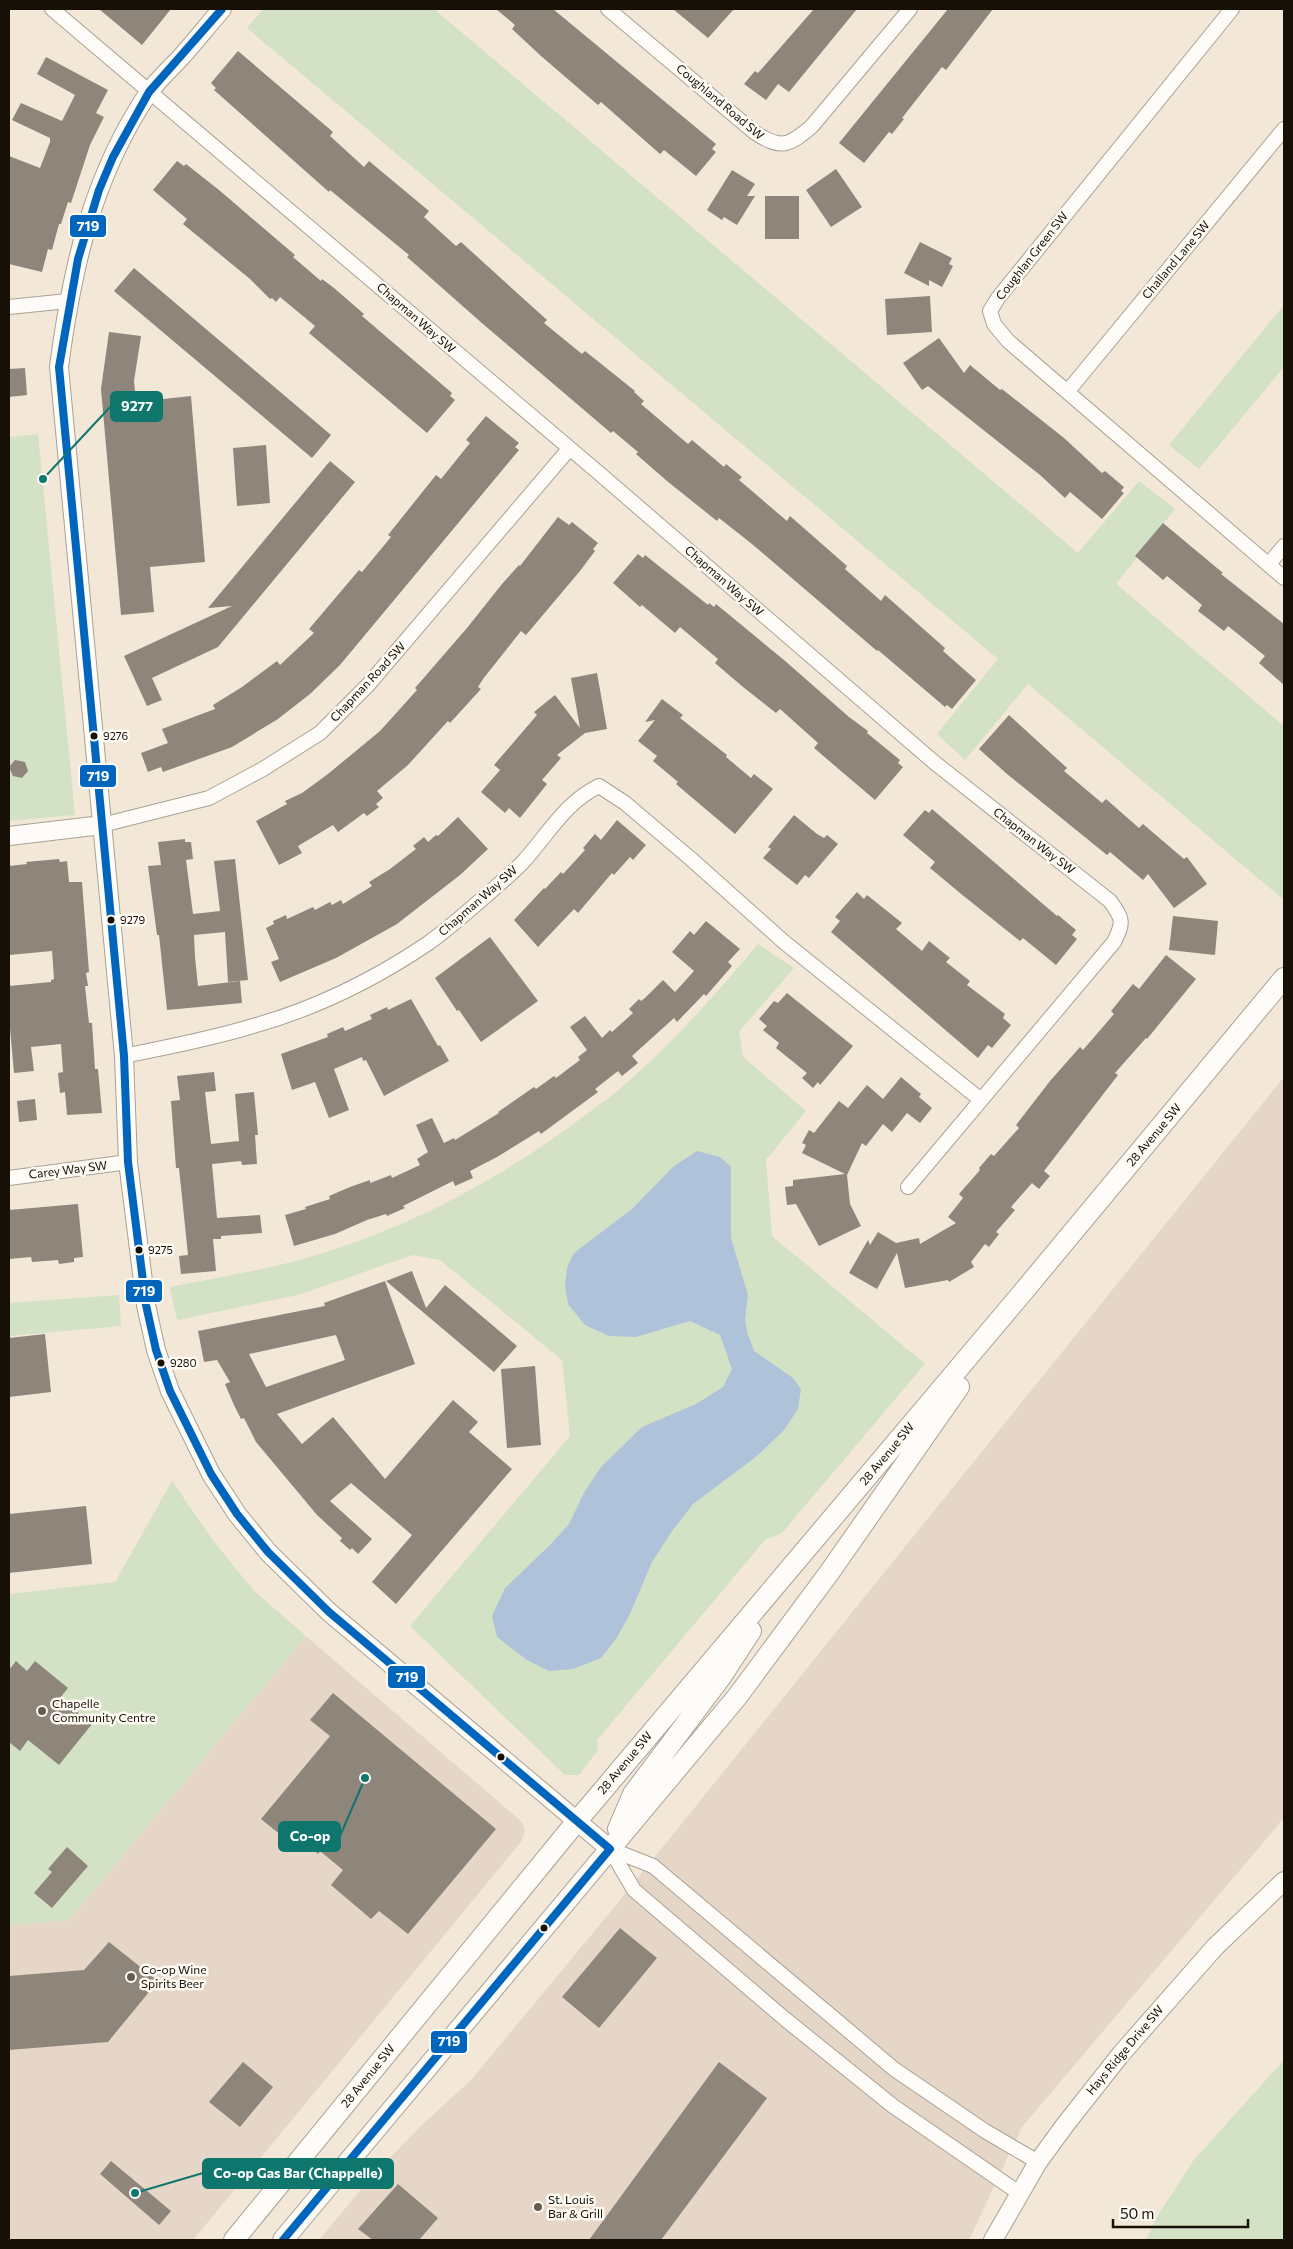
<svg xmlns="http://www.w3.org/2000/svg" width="1293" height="2249" font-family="Commissioner,sans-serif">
<rect width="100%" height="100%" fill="#f3e8d7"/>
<!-- commercial -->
<path fill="#e6d6c7" d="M1284 1077V1818L1022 2127 969 2240H319L372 2176 423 2124 471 2080 616 1905Z
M306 1636 522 1822 525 1831 521 1842 193 2240H9V1926L69 1920Z"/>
<!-- green -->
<path fill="#d3e1c5" d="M263 9H434L1078 553 1139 481 1175 509 1116 584 1284 726V900L1028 684 965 760 937 734 998 659 247 28Z
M1284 305V367L1199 469 1169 445Z
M38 434 75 815 9 821V437Z
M758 944 794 968 739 1032 743 1057 806 1111 766 1160 772 1236 925 1364 782 1533 765 1540 597 1740 598 1750 579 1775H565L410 1626 570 1436 562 1360 440 1260 413 1255 298 1295 177 1320 170 1287C211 1279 252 1272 292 1262 398 1234 497 1182 584 1116 597 1106 611 1097 623 1086 673 1043 716 994 758 944Z
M119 1295 121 1326 9 1336V1303Z
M172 1481 212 1539 254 1591 306 1636 69 1920 9 1926V1594L115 1582Z
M1284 2060V2240H1146L1157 2217 1193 2161Z"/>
<!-- water -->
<path fill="#aec2da" d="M697 1151 720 1157 731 1167V1238L748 1295 745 1319 747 1332 754 1351 793 1378 801 1389 798 1409 784 1430 757 1456 693 1504 672 1531 652 1562 630 1614 616 1639 601 1658 573 1669 549 1671 527 1660 497 1637 492 1616 505 1588 552 1543 569 1524 585 1491 601 1467 642 1427 696 1404 723 1387 732 1369 720 1335 690 1321 636 1337 609 1336 585 1325 568 1304 565 1286 567 1268 574 1253 632 1209 674 1166Z"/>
<!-- building -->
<path fill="#8e867a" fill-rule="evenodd" d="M99 9H171L142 45Z
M496 9H553L716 144 712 149 716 152 696 176 664 150 660 154 601 102 598 105 541 56 512 29 515 25Z
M673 9H734L708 38Z
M814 9H857L789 92 778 84 766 100 744 84 755 71 758 73Z
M948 9H993L946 70 942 67 902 118 904 119 892 134 889 132 864 163 839 143Z
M238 51 333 132 330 136 364 167 369 161 429 211 424 217 456 246 461 242 547 320 544 323 582 354 585 351 635 391 634 392 644 401 641 404 688 444 692 440 724 467 726 464 742 477 739 480 787 521 790 516 847 566 845 569 881 601 885 595 945 648 943 651 976 680 952 709 947 705 945 707 878 650 877 651 752 544 719 518 717 521 667 481 636 454 638 452 613 431 611 433 483 324 407 257 409 255 330 190 329 192 214 90 216 88 211 83Z
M46 57 108 90 96 113 104 117 90 145 71 203 68 202 61 224H59L52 250 48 249 42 272 9 264V156L40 168 50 142V138L12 120 21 103 62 121 75 95 37 74Z
M177 161 184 166 186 164 219 190 295 255 293 257 321 281 322 279 334 288 364 314 362 316 452 393 450 396 455 400 427 433 309 333 315 326 280 297 276 302 272 298 270 299 250 279 183 224 187 219 153 190Z
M836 169 862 207 831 227 806 190Z
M732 170 755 184 747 196H755L737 225 724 217 722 220 707 210Z
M765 196H799V239H765Z
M920 242 952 258 949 264 953 266 942 287 929 280V286L904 273Z
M134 268 331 435 312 458 114 291Z
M930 296 932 332 887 335 885 299Z
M109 332 141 336 134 381 136 402 191 396 205 562 150 567 154 612 121 615 101 389Z
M939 338 964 373 970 365 1000 390 1002 389 1064 438 1102 473 1105 471 1124 487 1121 491 1124 493 1102 519 1070 492 1065 498 1040 475 928 386 922 390 903 363Z
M25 368 27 395 9 397V369Z
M486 416 519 443 515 447 519 450 340 665 310 694 278 719 232 747 163 772 161 767 148 772 141 753 168 743 162 729 215 709 213 705 242 687 277 661 280 665 314 633 309 629 359 570 362 572 391 537 388 535 436 475 441 479 470 443 466 440Z
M266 445 270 503 237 506 233 448Z
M330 461 355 482 218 647 152 678 162 700 147 706 124 656 232 606 208 608Z
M558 517 569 525 572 522 598 543 593 549 595 551 580 571 526 635 521 631 483 679 478 687 481 689 471 700 450 723 448 721 408 765 377 791 383 798 376 804 379 807 367 816 364 813 338 832 333 825 298 846 302 853 279 865 256 821 287 804 285 801 302 793 328 774 380 731 417 690 415 688 467 628 502 584 519 565 520 566Z
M1163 523 1223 573 1221 574 1284 624V685L1259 663 1265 656 1228 626 1224 631 1198 611 1202 605 1167 576 1163 580 1135 556Z
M638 554 643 558 645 555 708 605 709 603 714 607 716 604 784 660 849 717 868 731 867 733 900 760 898 763 903 767 875 800 814 748 818 743 780 709 776 713 743 687 715 663 718 659 680 627 675 633 642 605 640 607 613 583Z
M597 673 607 729 585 733 557 755 561 758 542 780 547 784 520 818 509 808 505 813 481 792 500 770 494 765 537 715 534 712 555 695 580 728 571 678Z
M662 699 683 715 680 718 727 755 726 757 751 778 754 774 773 789 735 834 676 784 678 782 653 761 657 756 638 741 655 720 645 722Z
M1009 715 1067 768 1064 771 1102 803 1106 799 1139 828 1143 824 1184 859 1187 857 1207 884 1174 908 1148 874 1143 880 1110 852 1107 855 1007 774 979 749Z
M15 760 25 762 28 771 22 778 13 776 9 767Z
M932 809 1057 916 1058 915 1076 930 1072 935 1077 939 1056 965 1023 938 1020 941 960 893 930 868 935 862 903 835 925 810 929 813Z
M794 815 817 834 824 838 827 835 838 844 809 878 805 875 797 885 763 858 771 849 768 847Z
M458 817 488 849 460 875 397 924 336 958 280 982 271 962 279 959 266 928 274 924 273 921 286 915 287 919 313 907 315 910 330 902 332 905 341 900 343 904 372 886 369 882 390 869 416 849 413 846 424 837 428 842 436 835 438 836Z
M617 820 646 845 633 860 630 857 614 875 612 873 578 913 574 909 538 947 514 920 544 888 545 889 561 872 563 874 585 850 583 848 595 834 601 840Z
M185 839V842H191L193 859 186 860 193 914 220 911 214 861 235 859 248 980 228 982 225 932 194 935 195 957 198 986 240 981 242 1003 167 1010 159 935H157L148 866 161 865 158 842Z
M59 859 60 862 67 861 69 882H82L89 972 86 973 88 986H85L89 1023H92L95 1069H98L102 1113 67 1115 65 1092 60 1093 58 1073 63 1072 61 1044 31 1047 34 1071 14 1073 9 1017V986L51 982V980L54 979 52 951 9 955V866L27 864 26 862Z
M857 892 864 899 867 895 902 923 896 929 922 951 929 941 950 958 946 962 970 981 967 985 1005 1014 1003 1018 1011 1025 992 1048 988 1045 978 1058 831 932 840 921 835 917Z
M1173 916 1218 921 1215 955 1169 950Z
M706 921 740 949 728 962 732 966 706 996 704 994 677 1022 674 1018 632 1056 638 1063 622 1076 618 1071 595 1089 598 1092 541 1134 539 1131 497 1157 470 1171 473 1178 455 1186 453 1181 403 1206 405 1208 387 1216 386 1214 367 1220 335 1234 294 1246 285 1215 306 1209 305 1207 330 1199 329 1196 350 1187 370 1180V1183L391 1175 392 1178 420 1165 417 1159 428 1152 416 1125 432 1118 444 1143 454 1138 455 1140 499 1113 498 1112 534 1087 536 1089 554 1076 556 1078 580 1060 578 1057 587 1050 570 1027 585 1016 602 1038 610 1030 612 1032 633 1013 629 1009 639 999 641 1001 645 998 663 980 675 992 694 971 672 952 690 931 694 935Z
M490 937 538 1001 481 1042 459 1010 457 1011 435 978Z
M1166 955 1196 979 1147 1039 1146 1038 1115 1073 1118 1075 1044 1171 1050 1176 1039 1189 1032 1183 1011 1207 1015 1210 996 1232 999 1234 989 1247 985 1244 971 1262 974 1267 949 1282 948 1280 905 1288 897 1253 877 1289 849 1273 868 1240 870 1245 878 1232 896 1243 919 1238 920 1244 956 1223 948 1217 963 1198 959 1194 980 1170 979 1168 991 1154 994 1156 1019 1128 1016 1125 1050 1081 1080 1047 1083 1050 1114 1014 1111 1011 1133 984 1139 989Z
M787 993 853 1046 820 1085 818 1082 813 1088 802 1078 807 1073 776 1048 779 1043 763 1030 767 1026 759 1019 774 1001 778 1003Z
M411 999 438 1046 440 1045 449 1061 384 1096 366 1060 363 1061 362 1057 334 1069 349 1110 329 1118 315 1082 292 1090 281 1054 328 1037 327 1034 343 1027 345 1031 372 1019 370 1015 387 1007 388 1010Z
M214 1072 216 1091 205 1092 211 1144 239 1141 235 1094 254 1092 258 1135H255L257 1164 242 1165 241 1161 212 1164 217 1218 260 1215 262 1233 221 1236V1239H213L216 1271 181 1274 179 1256 188 1255 179 1168H176L171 1101 180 1100 177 1076Z
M901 1077 921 1094 919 1097 932 1108 920 1123 907 1113 892 1132 883 1124 866 1146 862 1143 847 1175 850 1204 861 1226 819 1246 796 1204 787 1205 785 1187 793 1186V1180L845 1174 802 1153 806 1145 802 1143 809 1130 814 1133 839 1101 848 1108 867 1085 883 1099Z
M35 1099 37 1120 19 1122 17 1101Z
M78 1204 83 1257 74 1258V1262L59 1264 58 1260 32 1262 31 1257 9 1259V1210Z
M412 1271 426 1308 445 1285 517 1346 494 1372 386 1281Z
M385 1281 415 1364 277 1414 302 1444 333 1417 385 1479 453 1400 478 1422 469 1432 512 1469 396 1604 372 1582 412 1535 351 1483 330 1501 372 1539 358 1554 352 1548 350 1550 340 1541 342 1538 317 1515 256 1442 244 1418 241 1419 234 1405 225 1384 230 1382 217 1360 204 1362 198 1331 325 1306 324 1303ZM336 1335 345 1360 266 1387 249 1354Z
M45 1334 51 1392 9 1397V1338Z
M535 1366 541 1445 507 1448 501 1369Z
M86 1506 92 1564 9 1573V1514Z
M16 1661 27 1671 35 1661 68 1688 60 1698 92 1724 59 1765 28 1740 20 1751 9 1742V1670Z
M333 1693 496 1829 408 1934 379 1911 371 1919 331 1885 343 1870 320 1851 318 1854 303 1841 298 1849 261 1819 330 1736 310 1720Z
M67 1847 88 1866 52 1908 34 1893 52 1872 48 1869Z
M620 1928 657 1958 599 2028 562 1997Z
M109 1942 158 1981 108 2042 9 2050V1976L84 1970Z
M243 2062 273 2087 240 2127 209 2102Z
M719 2062 767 2098 661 2240H589Z
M111 2161 171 2211 159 2225 100 2174Z
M398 2184 438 2218 419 2240H373L358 2229Z"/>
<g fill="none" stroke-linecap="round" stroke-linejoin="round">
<defs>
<path id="minor" d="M52 9 600 474 935 763 1110 901C1123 919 1124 922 1114 942L908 1187
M608 9 754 132C781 150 789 146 812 126L910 9
M1232 9 998 298 990 311 994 324 1008 341 1284 578
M9 307 68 301
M1068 391 1284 129
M1269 564 1284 546
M102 825 209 798 263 769 320 733 368 685 569 449
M124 1056C167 1047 211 1039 253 1026 314 1009 375 979 427 944 443 933 459 919 474 906 490 892 507 878 522 863 547 836 565 802 599 786L625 803 691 859 784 942 981 1100
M9 1178 128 1162
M610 1849 634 1890 785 2019 893 2106 1019 2193
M610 1849 653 1866 894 2069 985 2131 1038 2162"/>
<path id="tertiary" d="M222 9C209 24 196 40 183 55 172 67 159 79 149 92 92 177 72 268 59 367L124 1056 128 1162 146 1305 156 1350 170 1391 211 1474 237 1514 268 1552 329 1612 610 1849
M9 836 102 825
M993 2240 1038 2162 1065 2125 1121 2054 1215 1947 1284 1881"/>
<path id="secondary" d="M618 1829 633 1794 721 1677 751 1631
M234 2240 577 1821 1023 1292 1284 978
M283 2240 737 1697 829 1573 959 1387"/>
</defs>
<!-- minor casing -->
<use href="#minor" stroke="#aaa194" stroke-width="16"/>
<!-- tertiary casing -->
<use href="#tertiary" stroke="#aaa194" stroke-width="20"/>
<!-- secondary casing -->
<use href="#secondary" stroke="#aaa194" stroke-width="22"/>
<!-- minor -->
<use href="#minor" stroke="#fdfcf9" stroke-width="14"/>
<!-- tertiary -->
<use href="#tertiary" stroke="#fdfcf9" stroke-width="18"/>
<!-- secondary -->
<use href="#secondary" stroke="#fdfcf9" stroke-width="20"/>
<defs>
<path id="bus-1" d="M222 9 149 92 113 157 99 190 78 259 59 367 124 1056 128 1162 146 1305 156 1350 170 1391 211 1474 237 1514 268 1552 329 1612 610 1849 283 2240"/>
</defs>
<!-- bus-1 casing -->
<use href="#bus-1" stroke="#fefaf4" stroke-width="11"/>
<!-- bus-1 -->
<use href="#bus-1" stroke="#0065bd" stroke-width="8"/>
</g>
<!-- markers -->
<g fill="#161006" stroke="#fefaf4" stroke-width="2">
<circle cx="94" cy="736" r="4.5"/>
<circle cx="111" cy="920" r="4.5"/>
<circle cx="139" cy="1250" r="4.5"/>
<circle cx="161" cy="1363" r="4.5"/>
<circle cx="501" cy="1757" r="4.5"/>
<circle cx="544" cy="1928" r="4.5"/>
</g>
<g fill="#635c4f" stroke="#fefaf4" stroke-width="2">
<circle cx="42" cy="1711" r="5"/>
<circle cx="131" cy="1977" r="5"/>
<circle cx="538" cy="2207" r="5"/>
</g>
<g text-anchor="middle" stroke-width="5" stroke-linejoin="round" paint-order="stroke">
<!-- bus labels -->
<g font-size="11" fill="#161006" stroke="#fefaf4" text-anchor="start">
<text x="103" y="740">9276</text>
<text x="120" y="924">9279</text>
<text x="148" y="1254">9275</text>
<text x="170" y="1367">9280</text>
</g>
<!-- street labels -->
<g font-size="12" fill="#161006" stroke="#fefaf4">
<text transform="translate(720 102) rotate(40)" y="4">Coughland Road SW</text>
<text transform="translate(1032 256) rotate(-52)" y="4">Coughlan Green SW</text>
<text transform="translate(1176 260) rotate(-50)" y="4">Challand Lane SW</text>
<text transform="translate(416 318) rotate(41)" y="4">Chapman Way SW</text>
<text transform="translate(724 581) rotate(41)" y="4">Chapman Way SW</text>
<text transform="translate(368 682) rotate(-47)" y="4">Chapman Road SW</text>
<text transform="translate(1034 841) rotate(38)" y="4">Chapman Way SW</text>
<text transform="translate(478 901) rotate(-41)" y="4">Chapman Way SW</text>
<text transform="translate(1154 1135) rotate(-50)" y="4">28 Avenue SW</text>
<text transform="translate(68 1170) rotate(-7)" y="4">Carey Way SW</text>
<text transform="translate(887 1454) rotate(-50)" y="4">28 Avenue SW</text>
<text transform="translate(625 1763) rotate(-50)" y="4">28 Avenue SW</text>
<text transform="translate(1125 2050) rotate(-50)" y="4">Hays Ridge Drive SW</text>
<text transform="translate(368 2076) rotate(-51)" y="4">28 Avenue SW</text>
</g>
<!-- poi labels -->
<g font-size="12" fill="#161006" stroke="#fefaf4" text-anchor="start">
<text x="52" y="1708">Chapelle<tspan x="52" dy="14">Community Centre</tspan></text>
<text x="141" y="1974">Co-op Wine<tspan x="141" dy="14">Spirits Beer</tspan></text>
<text x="548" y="2204">St. Louis<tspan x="548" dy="14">Bar &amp; Grill</tspan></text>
</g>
</g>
<!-- callouts -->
<path fill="none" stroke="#0f766e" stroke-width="2" d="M43 479L111 406M365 1778L340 1836M135 2193L203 2173"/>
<g fill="#0f766e" stroke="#fefaf4" stroke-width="2">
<circle cx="43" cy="479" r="5"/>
<circle cx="365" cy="1778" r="5"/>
<circle cx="135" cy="2193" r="5"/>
</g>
<g fill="#0f766e" stroke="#0f766e" stroke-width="2">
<rect x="111" y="392" width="51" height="29" rx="5"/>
<rect x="279" y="1822" width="61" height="29" rx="5"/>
<rect x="203" y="2159" width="190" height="29" rx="5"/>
</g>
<g font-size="14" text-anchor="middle" font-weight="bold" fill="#fff">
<text x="137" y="411">9277</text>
<text x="310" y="1841">Co-op</text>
<text x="298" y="2178">Co-op Gas Bar (Chappelle)</text>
</g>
<g stroke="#fefaf4" stroke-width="2">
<rect x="69" y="214" width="38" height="24" rx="5" fill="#0065bd"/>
<rect x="79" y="764" width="38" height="24" rx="5" fill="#0065bd"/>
<rect x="125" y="1279" width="38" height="24" rx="5" fill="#0065bd"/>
<rect x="387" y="1665" width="39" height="24" rx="5" fill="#0065bd"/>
<rect x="430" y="2030" width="38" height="24" rx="5" fill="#0065bd"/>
</g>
<g font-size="14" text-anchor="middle" font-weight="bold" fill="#fff">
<text x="88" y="231">719</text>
<text x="98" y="781">719</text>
<text x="144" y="1296">719</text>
<text x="407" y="1682">719</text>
<text x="449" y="2046">719</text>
</g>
<!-- border -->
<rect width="1293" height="2249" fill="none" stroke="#161006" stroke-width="20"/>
<!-- scale -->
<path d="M1113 2219v8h135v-8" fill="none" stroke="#161006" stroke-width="2.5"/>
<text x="1120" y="2219" font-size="15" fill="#161006" stroke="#fefaf4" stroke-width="4" paint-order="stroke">50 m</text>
</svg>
